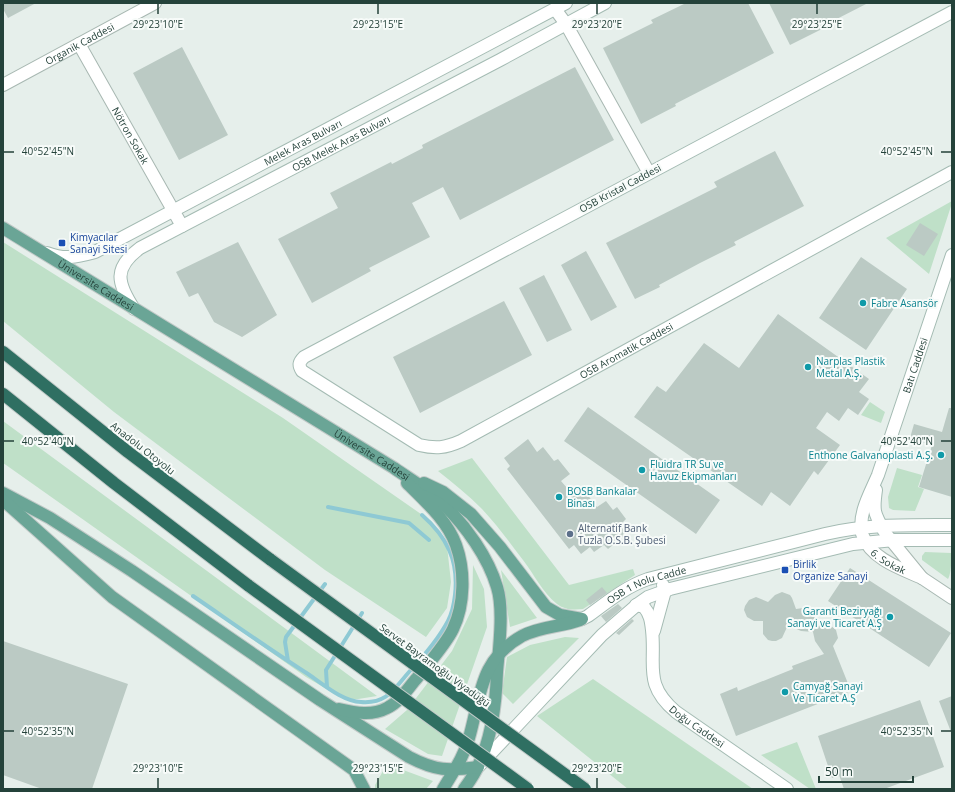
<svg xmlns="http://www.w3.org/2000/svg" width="955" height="792" font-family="'Open Sans',sans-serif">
<rect width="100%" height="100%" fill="#e6efeb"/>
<!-- green -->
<path fill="#bfe0c8" d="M952 201V203L929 274 886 238Z
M3 242 283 418 431 521 447 546 451 582 447 608 426 637 325 570 114 412 3 321Z
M870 402 885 412 881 423 861 415Z
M3 421 377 696 352 700 330 691 306 677 6 465 3 463Z
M472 458 569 585 633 569 635 575 583 609C573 610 565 610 557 604 542 592 534 574 523 560 510 543 497 525 482 509 468 495 453 483 438 471Z
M897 468 922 475 918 487 924 489 915 511 893 510 889 508 888 497Z
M925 552 951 553C952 557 951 575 948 579L922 560V556Z
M473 565 484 589 487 627 442 756 428 754 385 729 407 710 452 651 472 609Z
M501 570 537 618 510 627Z
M565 637 579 638 513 704 502 693 507 657 530 645Z
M593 679 753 789H628L537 716Z
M797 742 816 789H810L761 755Z
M387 764 433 781 426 789H375V785Z"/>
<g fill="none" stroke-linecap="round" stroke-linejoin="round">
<!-- stream -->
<path stroke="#8ec9d4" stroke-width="4" d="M328 507 409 523 429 540
M193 596C231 622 269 649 308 674 323 684 342 701 361 702 387 704 394 689 409 672 424 656 438 640 448 621 452 613 454 604 455 595 459 561 447 537 422 515
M288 661 285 642 286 637 325 584
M327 687 326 670 362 613"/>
</g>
<!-- building -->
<path fill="#bbcac4" d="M3 3H36L8 18 3 9Z
M686 3H748L774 53 675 104 676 106 641 124 603 48 653 23 651 20Z
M769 3H868L825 25 826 27 790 45Z
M182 47 228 135 179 160 133 73Z
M575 67 614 140 460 220 443 187 412 203 430 237 369 268 371 271 312 303 278 239 338 208 330 193 391 162 392 164 423 148 422 145Z
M775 151 804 206 734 242 736 245 700 263 659 285 660 287 635 299 606 243 717 187 714 182Z
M920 223 938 234 924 256 906 245Z
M238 242 277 315 242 337 214 322 198 293 189 297 176 272Z
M586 251 617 307 591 321 561 265Z
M861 257 907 289 866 350 819 318Z
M544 275 572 330 547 342 519 288Z
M504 301 532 355 420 413 393 357Z
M778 314 869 379 859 392 869 399 858 415 848 408 839 421 827 412 816 428 840 445 818 475 814 471 790 506 771 492 762 506 634 417 657 386 666 392 704 343 739 368Z
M588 407 720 500 696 534 564 441Z
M949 408H952V497L919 487 932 445 910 438 914 424 942 432Z
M528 439 537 452 543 447 554 461 558 459 570 474 561 481 574 496 583 489 597 507 606 501 613 510 617 507 626 519 623 522 630 531 608 549 604 545 594 552 590 547 581 554 574 545 569 549 507 469 510 466 504 458Z
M850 568 951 633 929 667 828 601Z
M602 587 607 593 590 605 586 600Z
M782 592 790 595 792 598 796 609 803 608 811 611 813 614 818 626 826 624 830 625 836 630 838 638 833 646 851 691 736 736 720 694 737 687 738 691 793 669 792 666 824 654 815 641 813 632 801 631 788 625 782 638 776 641H772L768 640 763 634V621H754L747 617 744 610 745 606 749 600 756 597 768 602 775 595Z
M618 604 622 608 606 622 601 616Z
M632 619 634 621 619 635 616 633Z
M3 641 128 684 92 789H42L3 775Z
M952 696V732H951L939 701Z
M920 700 944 767 884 789H844L839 775 832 778 818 736Z"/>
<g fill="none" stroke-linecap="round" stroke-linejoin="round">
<defs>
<g id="street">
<path d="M555 9 566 24 649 173"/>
<path id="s1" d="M79 44 182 226"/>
<path id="s2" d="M3 85 155 3"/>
<path id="s3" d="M863 536C871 559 902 569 922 578L886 534"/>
<path d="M922 578 952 598"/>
</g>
<g id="secondary">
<path id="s4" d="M952 12 304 357C299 362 298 365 302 371L419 445C436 449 445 448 461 441L952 172"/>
<path id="s5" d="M47 253C65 260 76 257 95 252L566 3"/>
<path id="s6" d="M134 309C117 283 113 268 140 248L500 60 605 3"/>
<path d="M876 490C873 511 874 513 884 531"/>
<path id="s7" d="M862 534C858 513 870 494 878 475L952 255"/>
<path id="s8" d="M636 605 644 607C650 614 651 621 652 630 656 666 643 684 676 712L787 789"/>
<path id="s9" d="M582 619 588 616C607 602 625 587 648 579L825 534C868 524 908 525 952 525"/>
<path d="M654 631 665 591 663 585"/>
<path d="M479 766 602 635 638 604 648 597 670 589 853 544 894 540H952"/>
</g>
<g id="primary">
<path id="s10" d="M3 228 394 468C411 480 429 490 443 504 466 526 488 557 497 587 504 609 499 648 497 672 496 703 492 738 478 766 475 774 469 782 464 789"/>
<path d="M424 483 443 492 471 514 500 547 546 607 560 615 582 619"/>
<path d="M3 493 50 518 132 571 320 700 409 757C436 771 448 771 478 767"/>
<path d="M3 500 112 597 354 770 364 789"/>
<path d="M339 709C356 713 372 716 387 708 400 702 408 688 417 678 428 664 446 644 453 629 465 604 465 570 456 545 447 520 425 501 407 483"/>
<path d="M443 789C453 772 464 757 469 738 481 696 479 660 522 636 541 626 561 627 580 620"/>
</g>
<path id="highway" d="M3 352 128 452 271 560
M3 394 114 483 249 586"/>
</defs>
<!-- street casing -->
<use href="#street" stroke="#a8b8b2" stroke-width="14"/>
<!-- secondary casing -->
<use href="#secondary" stroke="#a4bbb3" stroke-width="14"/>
<!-- primary casing -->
<use href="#primary" stroke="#c2cac8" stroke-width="14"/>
<!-- highway casing -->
<use href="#highway" stroke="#c2cac8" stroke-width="14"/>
<!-- street -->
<use href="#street" stroke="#fff" stroke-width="12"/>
<!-- secondary -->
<use href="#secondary" stroke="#fff" stroke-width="12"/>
<!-- primary -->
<use href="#primary" stroke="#6aa596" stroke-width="12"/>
<!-- highway -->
<use href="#highway" stroke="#2f6f62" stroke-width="12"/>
<defs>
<path id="highway-bridge" d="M271 560 585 789
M249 586 528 789"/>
</defs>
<!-- highway-bridge casing -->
<use href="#highway-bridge" stroke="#c2cac8" stroke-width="14" stroke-linecap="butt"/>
<!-- highway-bridge -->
<use href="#highway-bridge" stroke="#2f6f62" stroke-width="12"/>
</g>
<!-- ticks -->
<path fill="none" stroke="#24423a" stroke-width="1.5" d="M158 4V14M378 4V14M597 4V14M817 4V14M4 152H14M941 152H951M4 441H14M941 441H951M4 731H14M941 731H951M158 778V788M378 778V788M597 778V788"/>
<!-- markers -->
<g fill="#1a4fb4" stroke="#f7fbf9" stroke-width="1.5">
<rect x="58" y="239" width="8" height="8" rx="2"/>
<rect x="781" y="566" width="8" height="8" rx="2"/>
</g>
<g fill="#0f9aa8" stroke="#f7fbf9" stroke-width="1.5">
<circle cx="863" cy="303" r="4"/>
<circle cx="808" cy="367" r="4"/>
<circle cx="941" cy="455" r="4"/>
<circle cx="642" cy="470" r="4"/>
<circle cx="559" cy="497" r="4"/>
<circle cx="890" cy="617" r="4"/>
<circle cx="785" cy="692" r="4"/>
</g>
<circle fill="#5c6f8a" stroke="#f7fbf9" stroke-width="1.5" cx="570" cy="534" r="4"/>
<g text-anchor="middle" stroke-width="4" stroke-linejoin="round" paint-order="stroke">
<!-- street labels -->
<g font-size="10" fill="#24423a" stroke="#f7fbf9">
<text dy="4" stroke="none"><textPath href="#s2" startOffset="87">Organik Caddesi</textPath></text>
<text dy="4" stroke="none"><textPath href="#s1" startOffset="105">Nötron Sokak</textPath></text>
<text dy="4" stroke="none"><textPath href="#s5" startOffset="284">Melek Aras Bulvarı</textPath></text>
<text dy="4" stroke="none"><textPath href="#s6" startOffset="298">OSB Melek Aras Bulvarı</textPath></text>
<text transform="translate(620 188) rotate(-28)" y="4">OSB Kristal Caddesi</text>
<text dy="4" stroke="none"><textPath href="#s10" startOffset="109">Üniversite Caddesi</textPath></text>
<text dy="4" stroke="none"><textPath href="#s4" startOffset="1120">OSB Aromatik Caddesi</textPath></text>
<text dy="4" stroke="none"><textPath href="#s7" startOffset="178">Batı Caddesi</textPath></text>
<text transform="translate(143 448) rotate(38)" y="4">Anadolu Otoyolu</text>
<text dy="4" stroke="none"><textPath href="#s10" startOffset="433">Üniversite Caddesi</textPath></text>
<text dy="4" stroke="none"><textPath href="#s3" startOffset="37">6. Sokak</textPath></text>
<text dy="4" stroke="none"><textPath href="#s9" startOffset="74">OSB 1 Nolu Cadde</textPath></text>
<text transform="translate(435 665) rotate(36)" y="4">Servet Bayramoğlu Viyadüğü</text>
<text dy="4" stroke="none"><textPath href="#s8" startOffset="148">Doğu Caddesi</textPath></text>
</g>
<!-- transit labels -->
<g font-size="10" fill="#164399" stroke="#f7fbf9" text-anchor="start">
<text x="70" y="241">Kimyacılar<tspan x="70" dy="12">Sanayi Sitesi</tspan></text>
<text x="793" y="568">Birlik<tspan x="793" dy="12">Organize Sanayi</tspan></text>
</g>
<!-- culture labels -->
<g font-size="10" fill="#0d838f" stroke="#f7fbf9" text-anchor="start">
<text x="871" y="307">Fabre Asansör</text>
<text x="816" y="365">Narplas Plastik<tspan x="816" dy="12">Metal A.Ş.</tspan></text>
<text x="933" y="459" text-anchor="end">Enthone Galvanoplasti A.Ş.</text>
<text x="650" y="468">Fluidra TR Su ve<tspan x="650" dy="12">Havuz Ekipmanları</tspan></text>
<text x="567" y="495">BOSB Bankalar<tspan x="567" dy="12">Binası</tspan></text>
<text x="882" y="615" text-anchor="end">Garanti Beziryağı<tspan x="882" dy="12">Sanayi ve Ticaret A.Ş</tspan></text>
<text x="793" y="690">Camyağ Sanayi<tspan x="793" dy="12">Ve Ticaret A.Ş</tspan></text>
</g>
<!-- service labels -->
<g font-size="10" fill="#4e5e75" stroke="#f7fbf9" text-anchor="start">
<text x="578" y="532">Alternatif Bank<tspan x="578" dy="12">Tuzla O.S.B. Şubesi</tspan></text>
</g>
</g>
<g font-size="10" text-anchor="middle" fill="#24423a" stroke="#f7fbf9" stroke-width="4" stroke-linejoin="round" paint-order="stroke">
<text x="158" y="28">29°23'10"E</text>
<text x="378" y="28">29°23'15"E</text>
<text x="597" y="28">29°23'20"E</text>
<text x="817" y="28">29°23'25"E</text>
<text x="48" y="155">40°52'45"N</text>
<text x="907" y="155">40°52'45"N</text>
<text x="48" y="445">40°52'40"N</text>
<text x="907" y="445">40°52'40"N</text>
<text x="48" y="735">40°52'35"N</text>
<text x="907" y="735">40°52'35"N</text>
<text x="158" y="772">29°23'10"E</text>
<text x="378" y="772">29°23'15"E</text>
<text x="597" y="772">29°23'20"E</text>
</g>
<!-- border -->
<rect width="955" height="792" fill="none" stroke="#24423a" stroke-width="8"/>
<!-- scale -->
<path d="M819 776v6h94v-6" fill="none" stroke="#24423a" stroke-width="2"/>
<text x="825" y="776" font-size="12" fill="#24423a" stroke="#f7fbf9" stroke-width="3" paint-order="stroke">50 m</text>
</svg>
